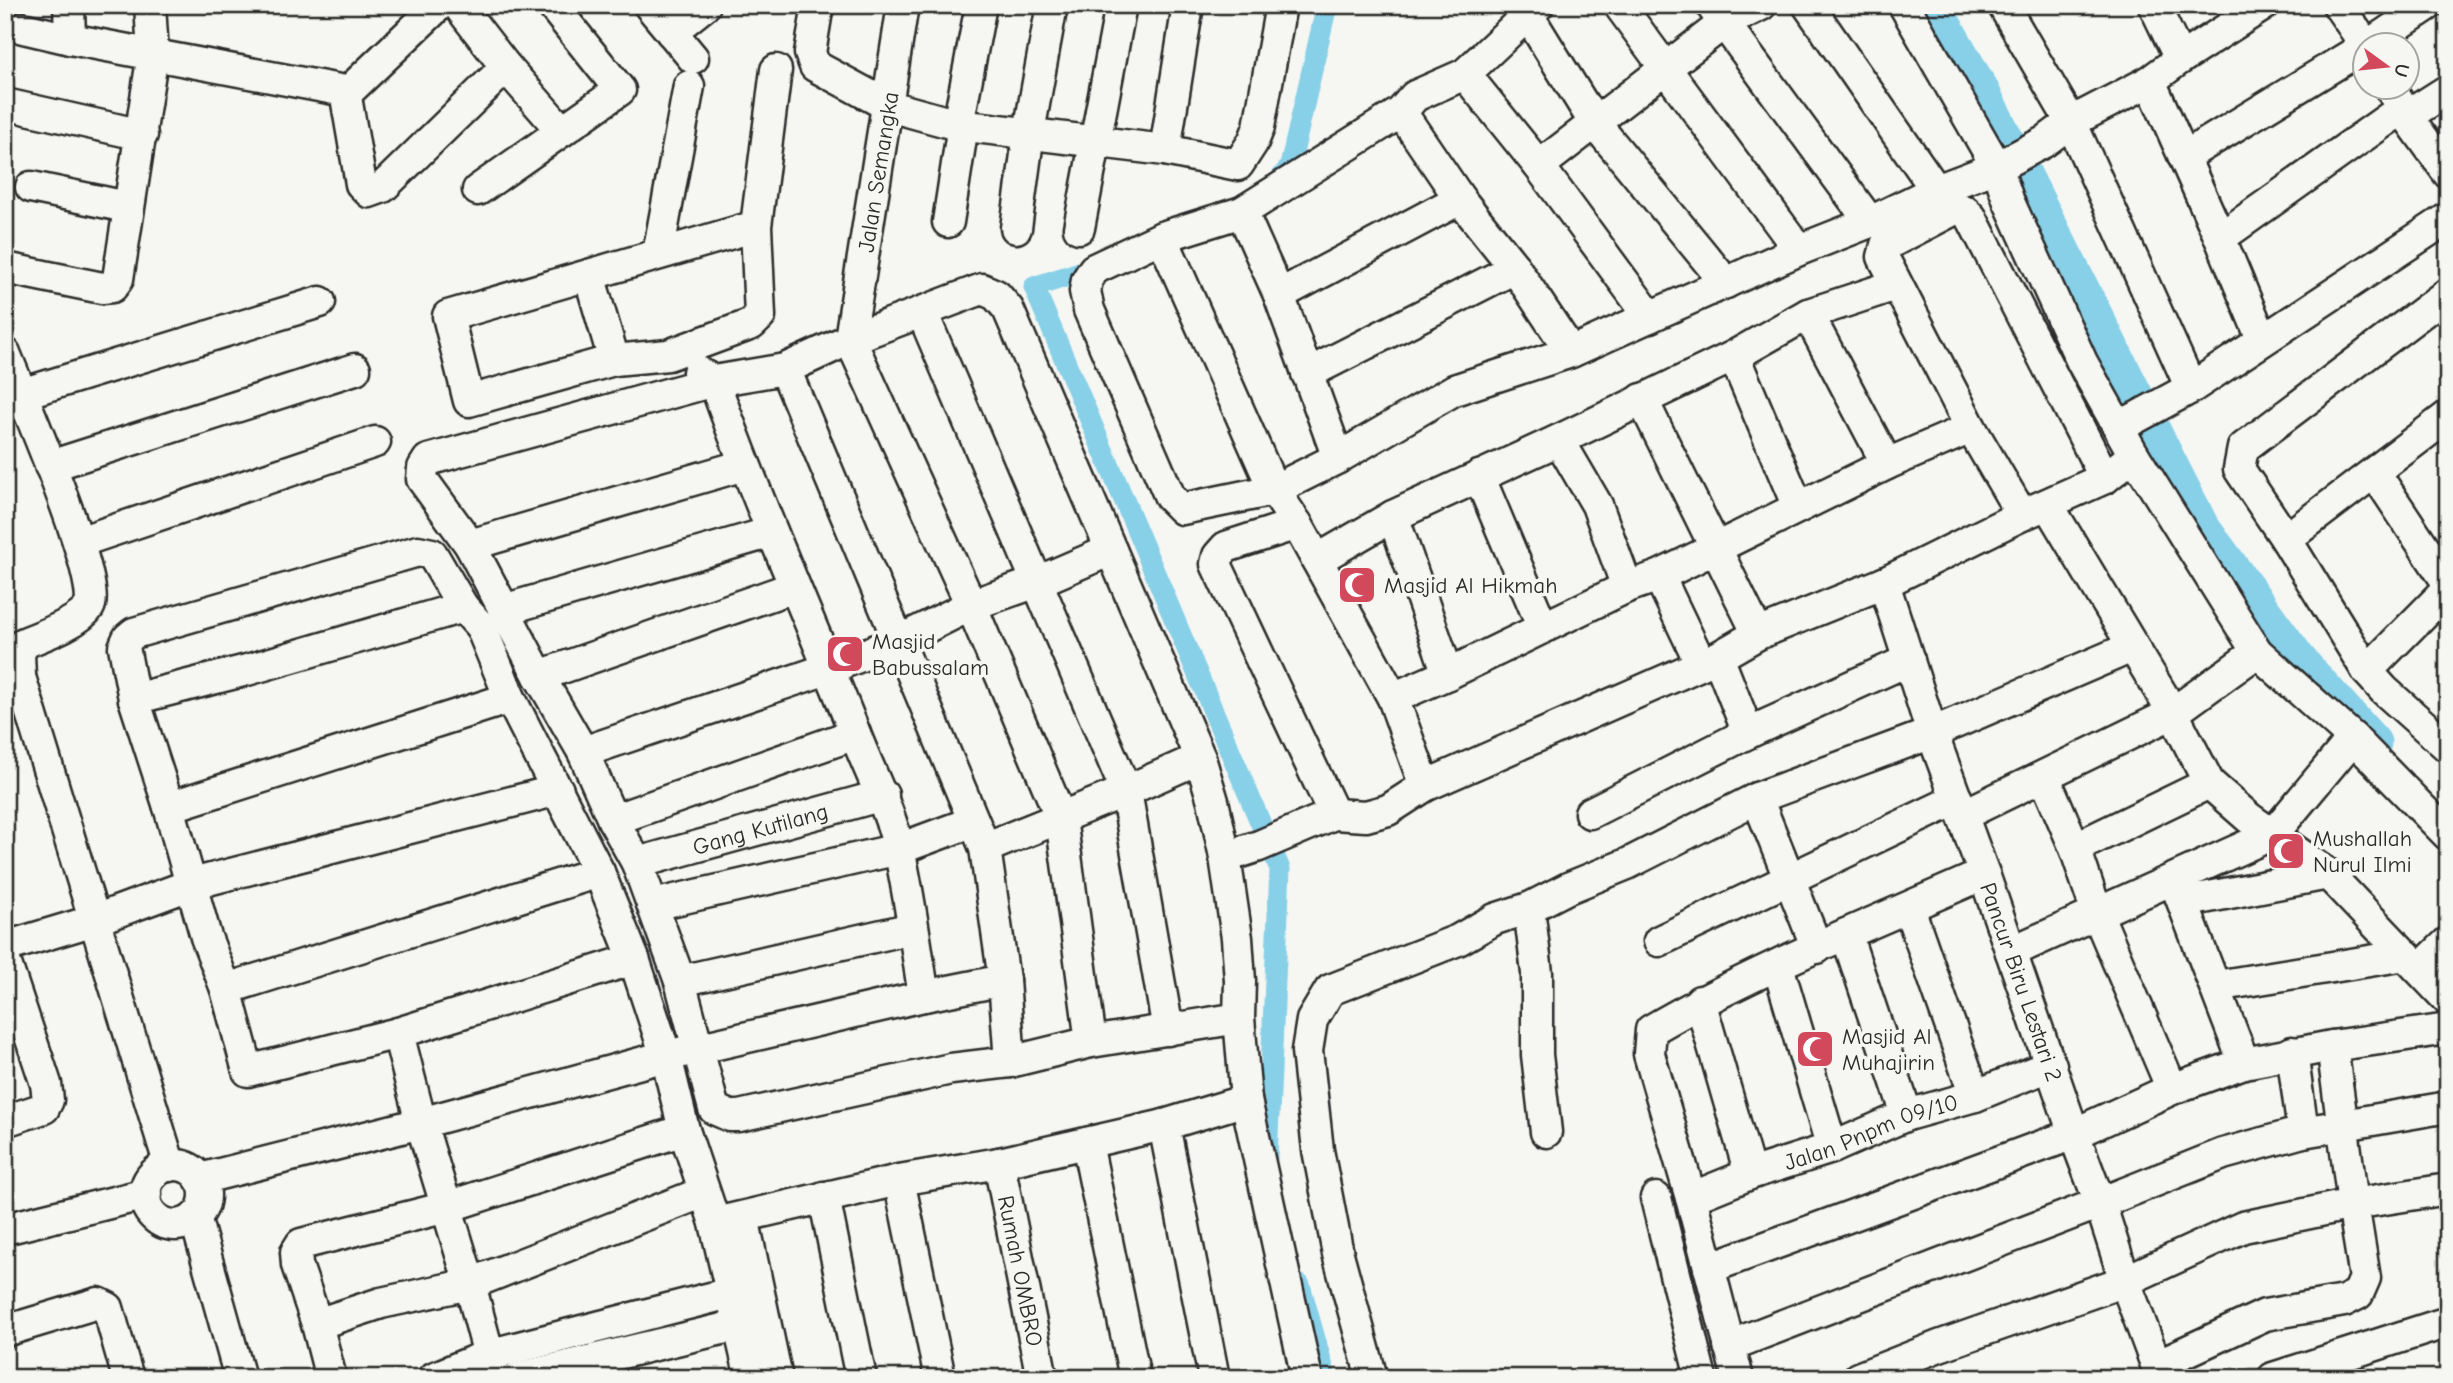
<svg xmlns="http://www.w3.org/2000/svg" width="2453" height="1383" font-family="'Comic Neue',sans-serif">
<rect width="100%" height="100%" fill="#f6f6f2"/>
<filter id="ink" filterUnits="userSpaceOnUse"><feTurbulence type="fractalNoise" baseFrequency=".0143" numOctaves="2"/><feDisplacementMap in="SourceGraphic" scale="14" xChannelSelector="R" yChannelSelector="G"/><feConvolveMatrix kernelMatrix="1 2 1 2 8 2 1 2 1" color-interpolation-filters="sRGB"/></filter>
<g filter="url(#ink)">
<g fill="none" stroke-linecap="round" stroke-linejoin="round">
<!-- canal -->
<path stroke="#87d0e8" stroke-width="21" d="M1275 186 1290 166 1327 5
M1101 265 1034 287 1280 869 1267 1159
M1300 1285 1326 1378"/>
<!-- river -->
<path stroke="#87d0e8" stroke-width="37" d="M1932 5 1982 93 2201 527 2299 661 2373 743"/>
<defs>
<g id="minor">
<path d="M69 5 70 39"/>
<path d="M458 5 506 67 562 131"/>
<path d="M649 5 693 58"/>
<path d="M818 5 810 53 815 66 889 106 958 125 1165 150 1238 165 1253 142 1259 127 1281 5"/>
<path d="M903 5 850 339 971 605 1061 818 1091 1042"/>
<path d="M1538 5 1465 74 1415 96 1401 112 1242 212 1162 237 1094 269 1087 280 1085 291 1089 310 1170 497 1182 509 1274 490 1338 458 1454 390 1571 352 1799 250 1870 222 1936 190 1997 167 2044 142 2071 122 2150 81 2180 59 2264 5"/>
<path d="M1619 5 1799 250"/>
<path d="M1711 5 1870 222"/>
<path d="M1808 5 1936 190"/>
<path d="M1904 5 1997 167 2009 202 2082 362 2134 455 2257 652 2353 738 2448 835"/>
<path d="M2003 5 2071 122 2191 388"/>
<path d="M2154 5 2180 59"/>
<path d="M2338 5 2366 46"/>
<path d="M1528 15 1594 122 1726 283"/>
<path d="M23 28 70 39 345 91 351 89 439 5"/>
<path d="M671 32 705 5"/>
<path d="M2367 46 2428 5"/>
<path d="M1465 74 1539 166 1650 317"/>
<path d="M2150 81 2220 238 2262 339"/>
<path d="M2390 88 2407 116 2448 173"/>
<path d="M345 91 361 184 369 192 383 187 506 67"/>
<path d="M5 104 142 135"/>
<path d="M1401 112 1460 199 1515 268 1571 352"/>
<path d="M2407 116 2448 90"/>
<path d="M1165 150 1188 5"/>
<path d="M2184 157 2366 46"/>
<path d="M1539 166 1724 23 1761 5"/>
<path d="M31 187 127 207"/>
<path d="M478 190 620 90 552 5"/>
<path d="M1242 212 1279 295 1338 458"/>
<path d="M948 222 961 138 958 125 981 5"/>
<path d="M756 226 448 316 469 401 614 360 668 355 752 324 760 316 756 226 776 70"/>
<path d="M1016 228 1029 132 1052 5"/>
<path d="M1079 228 1121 5"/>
<path d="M1162 237 1274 490 1297 524 1393 698 1425 786"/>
<path d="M2220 238 2403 108"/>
<path d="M658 254 689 86"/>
<path d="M5 268 102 288 112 287 118 279 153 53 150 5"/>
<path d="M589 275 614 360"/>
<path d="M2448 293 2243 448 2239 469 2286 539 2367 671 2384 690 2448 747"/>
<path d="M1279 295 1460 199"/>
<path d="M922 312 1126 791 1168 1030"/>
<path d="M1808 314 1887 464"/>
<path d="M5 353C19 389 104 583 89 607 79 623 41 636 24 643L19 654 20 677"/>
<path d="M1734 356 1798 507"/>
<path d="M785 369 985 848 1004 980 1010 1062"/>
<path d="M698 372 714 381C756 500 808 614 854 731 869 771 889 807 899 849 910 898 916 947 924 996"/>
<path d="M1307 374 1515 268"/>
<path d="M21 394 320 302"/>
<path d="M1642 399 1758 634"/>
<path d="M2119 427 2191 388 2448 218"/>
<path d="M1559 440 1597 505 1627 587"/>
<path d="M50 466 355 369"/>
<path d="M2375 473 2448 583"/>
<path d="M1479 476 1543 628"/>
<path d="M2048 505 2173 713 2209 783 2249 818 2328 874 2448 1000"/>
<path d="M2022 515 1971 428 1883 257 1886 245 1957 208 1965 211 1971 217 2105 478"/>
<path d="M1393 516 1448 674"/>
<path d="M1297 524 1226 547 1218 556 1216 564 1334 814"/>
<path d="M2286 539 2448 416"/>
<path d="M79 542 375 442"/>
<path d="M470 545 744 465"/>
<path d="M1317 560 1393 516 1559 440 1734 356 1808 314 1896 285"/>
<path d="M1659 576 1701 664"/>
<path id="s1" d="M1884 583 1932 733 1984 874 2074 1134 2100 1203 2125 1281 2161 1378"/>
<path d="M463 607 432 554 418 551 134 633 128 638 124 647 134 699 169 807 206 937 226 989 248 1071 398 1033 634 959"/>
<path d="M503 610 772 532"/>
<path d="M1718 657 1748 733"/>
<path d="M2367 671 2448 589"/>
<path d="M539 676 794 587"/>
<path d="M5 682 20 677 170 1166"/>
<path d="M1393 698 1448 674 1627 587 1659 576 1887 464 1971 428"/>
<path d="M134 699 247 670 463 607 481 627 510 698"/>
<path d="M583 752 830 668 899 641 971 605 1037 582 1111 550"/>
<path d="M2044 776 2075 848 2097 913 2172 1089"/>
<path d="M1757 798 1817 948"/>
<path d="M169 807 510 698 599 872 634 959 666 1056 684 1130 715 1223 751 1378"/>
<path d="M1590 813 1748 733 1909 660"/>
<path d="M1963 815 2173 713 2257 652"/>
<path d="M613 820 855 734"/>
<path d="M985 848 1126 791 1200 758"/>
<path d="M2075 848 2209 783"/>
<path d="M1225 857 1259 846 1334 814 1366 816 1388 810 1425 786 1718 657 1758 634 1884 583 2022 515 2105 478 2134 455"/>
<path id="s2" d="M637 863 883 795"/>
<path d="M2183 902 2328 874"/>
<path d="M653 905 899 849 972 822"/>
<path d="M1909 908 1975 1096"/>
<path d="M1846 934 1907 1115"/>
<path d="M1659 941 1957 799"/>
<path d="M5 947 95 920 192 884 558 790"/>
<path d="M2011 952 2273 834 2353 738"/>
<path d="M5 961 46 1084 48 1100 44 1108 5 1121"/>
<path d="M1778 966 1832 1148"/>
<path d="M2420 969 2448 942"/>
<path d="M680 981 913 928"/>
<path d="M2216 986 2406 955"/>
<path d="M226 989 599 872"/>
<path d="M1700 1001 1750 1174"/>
<path d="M1239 1018 1091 1042 1010 1062 951 1069 739 1116H730L714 1109 680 981 637 863 613 820 583 752 539 676 470 545 422 479 423 468 428 460 714 381 785 369 850 339 982 289 996 295 1008 309 1200 758 1213 801 1225 857 1237 938 1240 981 1239 1018 1246 1100 1307 1378"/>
<path d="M398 1033 421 1123 470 1284 495 1378"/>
<path d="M2292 1052 2303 1132"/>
<path d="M2244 1063 2332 1046 2448 1029"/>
<path d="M1164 1125 1214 1378"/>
<path d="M1546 1132 1537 1055V973L1529 908 1568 888 1627 864 1757 798 1932 733 2132 647"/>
<path d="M1087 1143 1135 1378"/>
<path id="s3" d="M999 1163 1042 1378"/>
<circle cx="175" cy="1195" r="30"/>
<path d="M200 1179 421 1123 666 1056 924 996 1004 980"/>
<path d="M899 1180 940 1378"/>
<path d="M824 1197 861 1378"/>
<path d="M1656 1198 1701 1378"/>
<path id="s4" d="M1691 1198 1750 1174 1832 1148 1907 1115 1975 1096 2051 1065"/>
<path d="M195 1217 240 1378"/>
<path d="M743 1217 777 1378"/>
<path d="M715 1223 899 1180 999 1163 1164 1125 1246 1100"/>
<path d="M5 1229 146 1194"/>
<path d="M1709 1268 2074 1134 2172 1089 2244 1063 2174 880"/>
<path d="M317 1324 381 1303 470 1284 704 1192"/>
<path d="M5 1331 98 1303 108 1308 128 1378"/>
<path d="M1729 1346 2100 1203 2223 1154 2303 1132 2448 1107"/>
<path d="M2157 1365 2265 1315 2344 1301 2358 1294 2365 1278 2353 1204 2332 1046"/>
<path d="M331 1378 317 1324 297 1265 296 1252 301 1244 447 1207 684 1130"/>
<path d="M433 1378 488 1355 730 1293"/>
<path d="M517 1378 739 1325"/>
<path d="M1372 1378 1338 1254 1318 1150 1307 1051 1312 1020 1330 990 1458 940 1495 919 1529 908"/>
<path d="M1738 1378 1691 1198 1649 1054 1651 1030C1757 968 1872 924 1984 874"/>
<path d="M1858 1378 1939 1346 2125 1281 2243 1227 2353 1204 2448 1189"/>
<path d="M2273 1378 2448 1322"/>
</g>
</defs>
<!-- minor casing -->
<use href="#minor" stroke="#2b2b2b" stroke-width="35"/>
<!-- minor -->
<use href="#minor" stroke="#f6f6f2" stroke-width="30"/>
</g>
</g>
<!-- icons -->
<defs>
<symbol id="mosque-square" viewBox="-11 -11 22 22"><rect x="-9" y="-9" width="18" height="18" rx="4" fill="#d1495b" stroke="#f6f6f2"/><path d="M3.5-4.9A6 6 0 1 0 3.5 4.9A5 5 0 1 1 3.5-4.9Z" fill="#fff"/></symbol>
</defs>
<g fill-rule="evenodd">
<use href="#mosque-square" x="1335" y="563" width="44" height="44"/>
<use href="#mosque-square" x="823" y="632" width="44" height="44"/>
<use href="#mosque-square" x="2264" y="829" width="44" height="44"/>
<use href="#mosque-square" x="1793" y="1027" width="44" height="44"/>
</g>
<g text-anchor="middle" stroke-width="7" stroke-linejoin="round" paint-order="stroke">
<!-- street labels -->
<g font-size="23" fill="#2b2b2b" stroke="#f6f6f2">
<text transform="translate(878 172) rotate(-81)" y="8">Jalan Semangka</text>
<text dy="8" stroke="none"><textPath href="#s2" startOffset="128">Gang Kutilang</textPath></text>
<text dy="8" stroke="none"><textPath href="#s1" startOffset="422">Pancur Biru Lestari 2</textPath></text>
<text dy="8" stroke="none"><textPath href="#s4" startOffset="192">Jalan Pnpm 09/10</textPath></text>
<text dy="8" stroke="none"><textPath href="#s3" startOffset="110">Rumah OMBRO</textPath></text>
</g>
<!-- poi labels -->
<g font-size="23" fill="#2b2b2b" stroke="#f6f6f2" text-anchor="start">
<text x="1384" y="593">Masjid Al Hikmah</text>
<text x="872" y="649">Masjid<tspan x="872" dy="26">Babussalam</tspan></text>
<text x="2313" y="846">Mushallah<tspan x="2313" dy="26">Nurul Ilmi</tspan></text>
<text x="1842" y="1044">Masjid Al<tspan x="1842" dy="26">Muhajirin</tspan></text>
</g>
</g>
<!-- margin -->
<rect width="2453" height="1383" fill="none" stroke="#f6f6f2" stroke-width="28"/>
<rect x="14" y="14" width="2425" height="1355" fill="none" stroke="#2b2b2b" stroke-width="2.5" filter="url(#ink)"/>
<!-- north arrow -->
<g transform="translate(2386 66) rotate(105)"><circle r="33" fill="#f6f6f2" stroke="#a5a5a2" stroke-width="2"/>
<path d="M0-5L12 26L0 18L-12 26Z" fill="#d1495b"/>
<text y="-10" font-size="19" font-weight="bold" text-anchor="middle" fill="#2b2b2b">U</text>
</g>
</svg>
